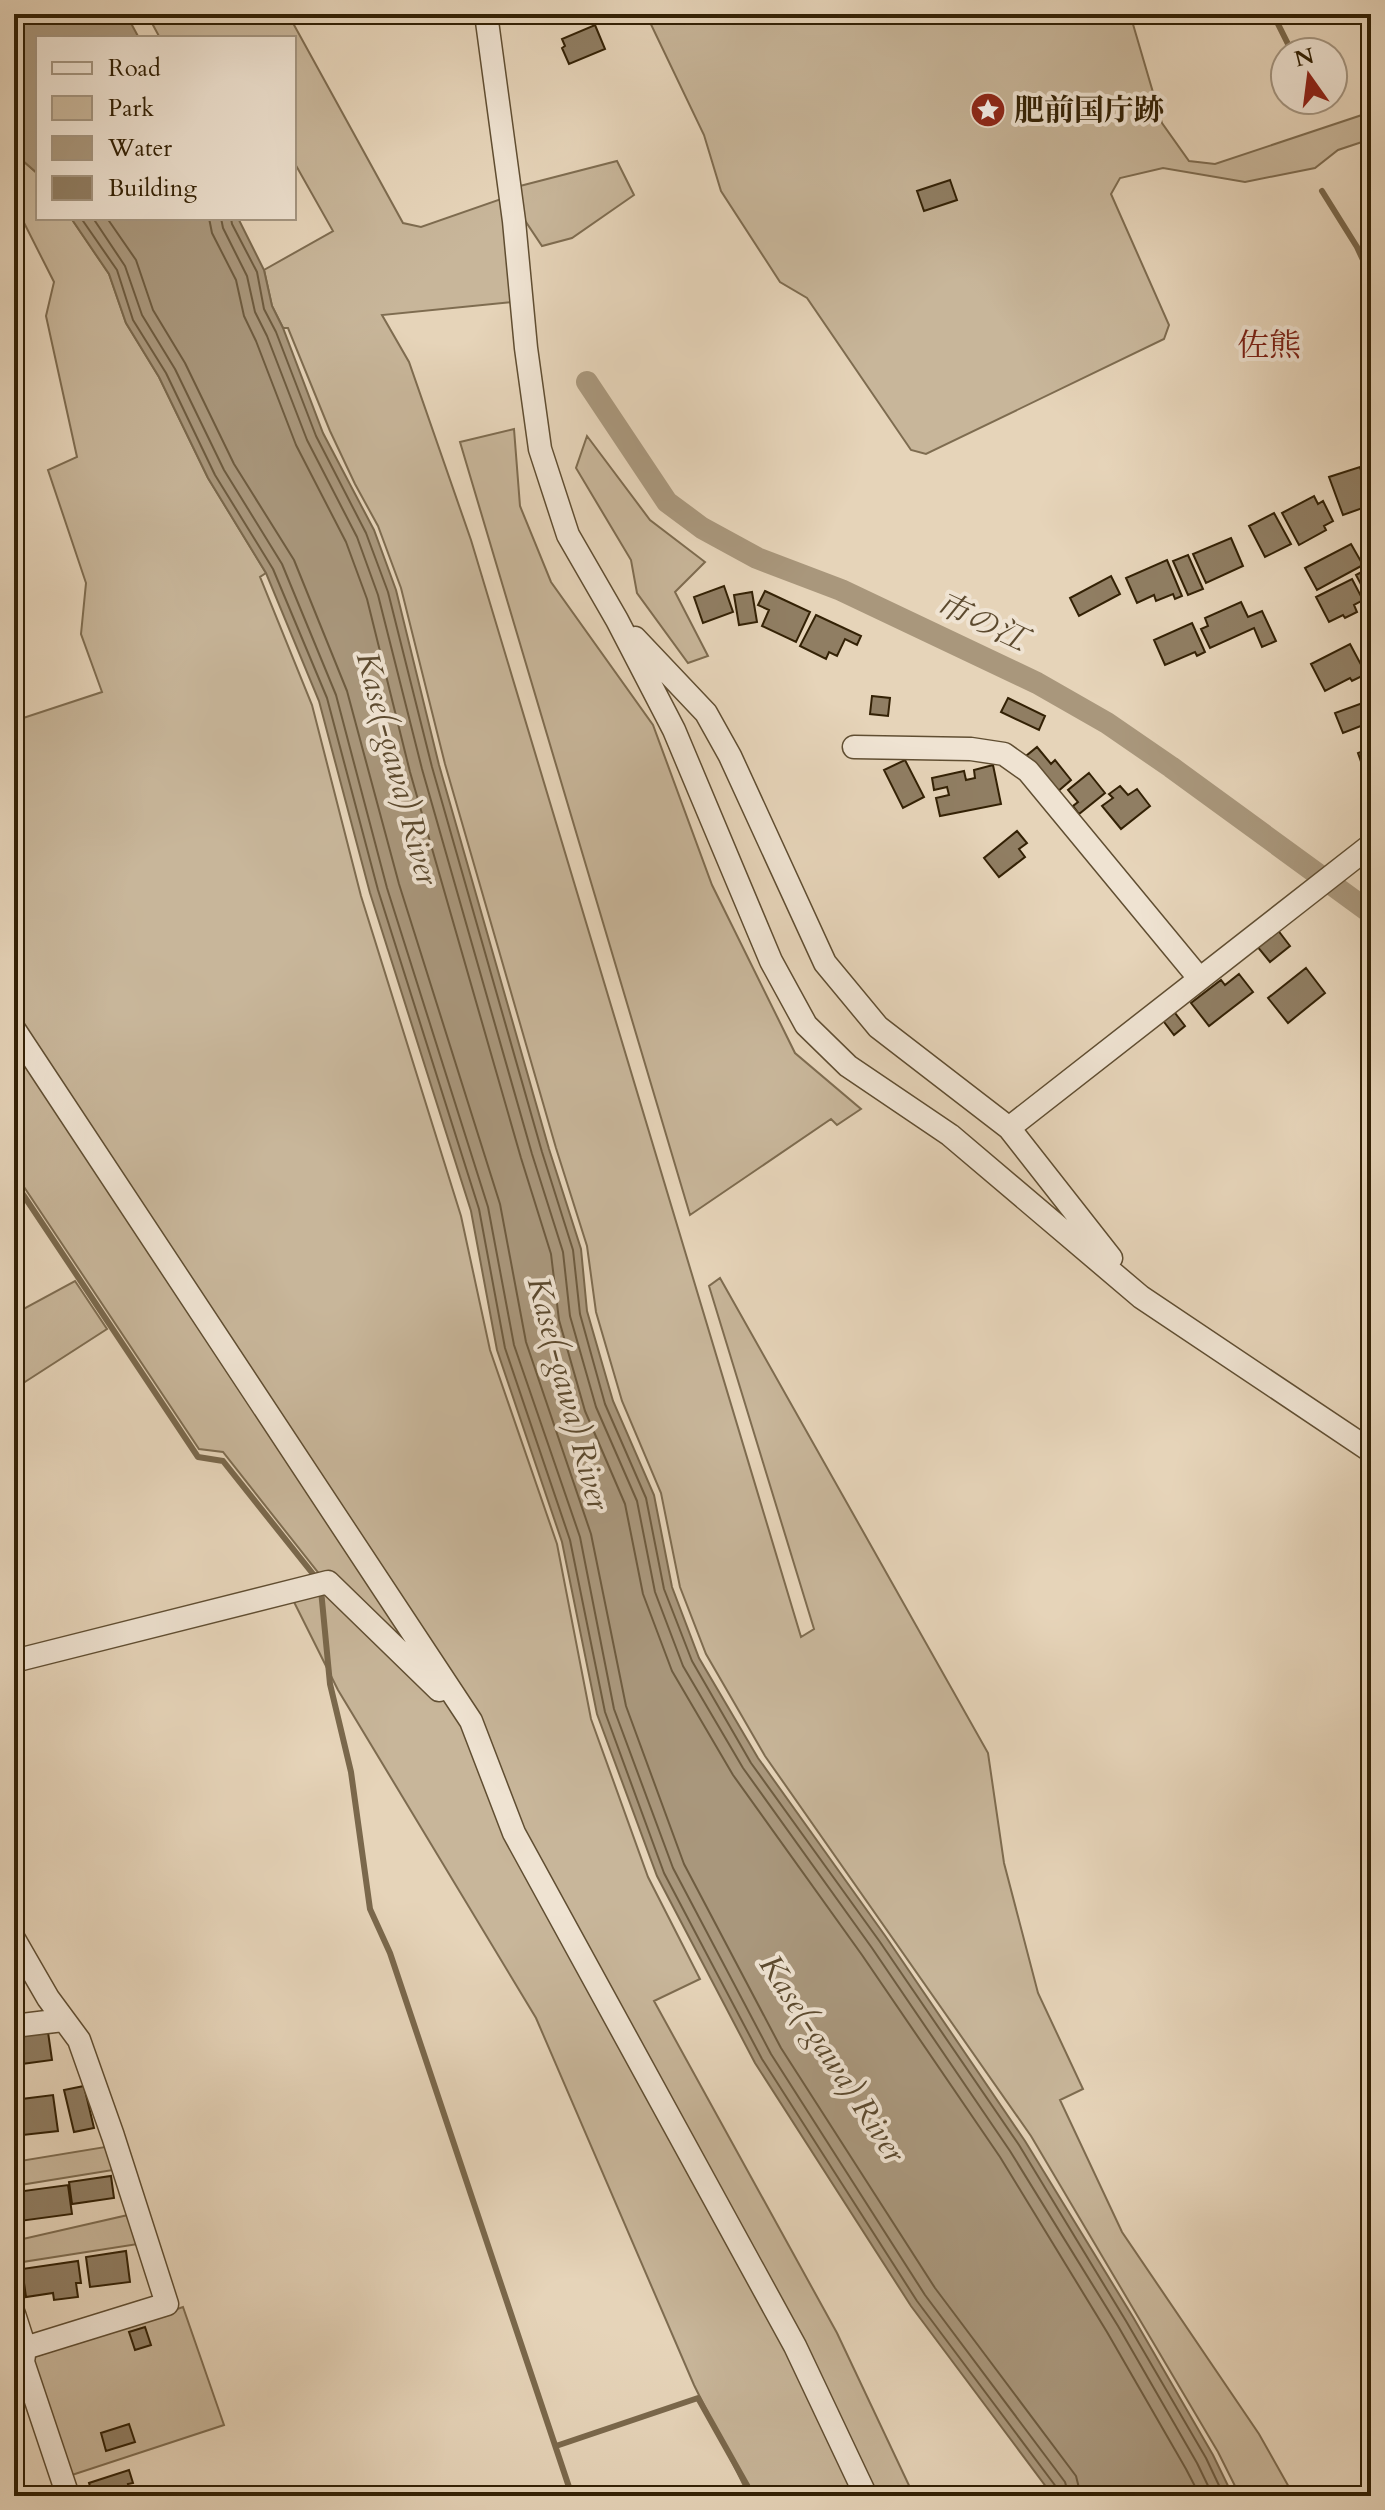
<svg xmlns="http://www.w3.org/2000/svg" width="1385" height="2510" font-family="Cardo,'Noto Serif JP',serif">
<rect width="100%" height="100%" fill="#e6d4b9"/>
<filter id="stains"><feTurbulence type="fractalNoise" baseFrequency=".0025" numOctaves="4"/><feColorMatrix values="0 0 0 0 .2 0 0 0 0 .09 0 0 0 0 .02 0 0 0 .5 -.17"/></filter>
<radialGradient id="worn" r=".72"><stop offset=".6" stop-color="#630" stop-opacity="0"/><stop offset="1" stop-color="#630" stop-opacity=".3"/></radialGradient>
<!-- green -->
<path fill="#c8b69a" stroke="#7e6c50" stroke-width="2" d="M147 14H288L403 223 421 227 501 199 513 302 382 315 409 362 471 540 801 1637 814 1629 709 1286 720 1278 988 1753 1004 1863 1038 1993 1083 2089 1060 2100 1122 2232 1259 2434 1294 2496H1240L1218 2452 1031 2136 765 1756 706 1654 680 1587 661 1493 622 1401 596 1312 587 1246 556 1148 445 764 401 588 378 526 355 484 330 431 288 328H283L272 306 264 270 333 231 294 162V38H160Z
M646 14H1130L1162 123 1189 161 1215 164 1371 112V139L1338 150 1315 168 1245 182 1163 168 1120 178 1111 194 1169 325 1164 339 926 454 911 450 807 298 780 282 721 191 704 135Z
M14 153 38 174V218H71L109 274 126 323 159 377 208 478 266 573 260 577 312 705 361 896 461 1216 490 1350 557 1544 591 1719 648 1877 700 1979 654 2001 837 2333 914 2496H749L694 2385 536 2018 338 1690 293 1600 320 1575 223 1452 199 1449 14 1172V721L102 692 81 634 86 583 48 470 77 457 46 316 54 282 14 203Z
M617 161 634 195 572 238 542 246 522 216 516 187Z
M514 429 520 506 551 582 653 725 712 885 795 1053 861 1109 837 1125 831 1119 690 1215 460 442Z
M587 436 650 520 705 562 675 592 708 656 688 663 637 593 631 560 576 468Z
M75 1281 107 1329 14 1389V1314Z
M105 2147 113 2170 14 2186V2162Z
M128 2215 138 2244 16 2263 14 2241Z
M183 2307 224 2425 72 2475 31 2358Z"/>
<!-- water -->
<path fill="#a9977c" stroke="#7a684c" stroke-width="2" d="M14 14H126L139 38H38V174L14 153Z
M71 218H238L264 270 272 306 283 328 323 433 374 530 396 590 439 765 549 1149 581 1249 587 1311 613 1401 654 1495 672 1587 699 1658 758 1758 886 1937 1025 2141 1133 2317 1213 2455 1233 2496H1053L911 2306 755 2063 657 1876 597 1714 562 1542 497 1350 471 1211 370 893 319 701 266 573 208 478 159 377 126 323 109 274Z"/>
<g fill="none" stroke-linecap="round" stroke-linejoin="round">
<!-- shore -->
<path stroke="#6e5c40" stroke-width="2" d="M81 218 117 270 133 320 166 373 215 475 273 569 327 698 378 890 479 1209 505 1348 570 1540 605 1712 664 1873 762 2059 917 2301 1057 2488 1059 2496
M93 218 125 266 142 315 175 369 224 470 282 564 336 695 387 888 488 1207 514 1345 580 1537 614 1709 673 1868 771 2054 925 2295 1065 2482 1069 2496
M107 218 136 260 153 310 185 363 234 464 294 560 347 691 399 884 500 1204 526 1342 591 1534 626 1706 684 1864 781 2048 935 2288 1076 2476 1081 2496
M209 218 212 233 236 280 244 316 256 341 296 445 346 542 367 599 410 772 521 1158 551 1254 559 1320 585 1411 625 1504 643 1594 672 1671 733 1775 862 1955 1000 2157 1107 2332 1186 2469 1200 2496
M221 218 223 228 247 276 255 312 267 336 307 440 357 537 378 595 422 769 532 1154 563 1252 570 1316 596 1407 637 1501 655 1592 683 1666 743 1768 872 1948 1010 2151 1118 2326 1197 2463 1213 2496
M231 218 232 224 257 272 264 309 276 332 316 436 366 533 388 592 432 767 542 1152 573 1250 580 1314 605 1404 646 1498 664 1589 692 1661 751 1763 880 1942 1019 2145 1126 2321 1206 2458 1224 2496"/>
<!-- stream -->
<path stroke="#7a684c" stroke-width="6" d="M1280 14 1278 24 1292 52
M1322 191 1357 247 1371 277
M14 1181 198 1457 223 1461 317 1579
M321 1590 330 1684 351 1772 370 1909 390 1953 572 2496
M556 2446 698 2398 753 2496"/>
<!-- canal -->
<path stroke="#a9977c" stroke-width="22" d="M587 382 667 502 702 528 757 558 841 590 1037 683 1107 723 1171 767 1371 913"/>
</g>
<!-- building -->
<path fill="#907e63" stroke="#332105" stroke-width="2" d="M512 14H534L515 21Z
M595 25 605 49 569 64 562 48 565 46 562 39Z
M950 180 957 200 924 211 917 191Z
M1360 467 1362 474 1371 471V505L1343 515 1329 477Z
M1314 496 1318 504 1323 501 1333 521 1324 526 1326 530 1299 545 1282 513Z
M1274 513 1291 544 1265 557 1249 526Z
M1231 538 1243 566 1206 583 1193 554Z
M1351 544 1363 565 1317 590 1305 568Z
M1188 555 1203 589 1188 595 1173 561Z
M1167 560 1182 596 1175 599 1173 594 1156 601 1154 595 1137 603 1126 578Z
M1371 567V594L1367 596 1356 575Z
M1111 576 1120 594 1079 616 1070 598Z
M1352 579 1363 600 1354 605 1357 612 1345 618 1343 615 1329 622 1316 597Z
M724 586 733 612 703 623 694 597Z
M765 591 810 612 796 642 762 626 769 610 758 605Z
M752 592 757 622 739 625 734 595Z
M1241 602 1248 617 1262 611 1276 641 1262 647 1254 628 1210 648 1201 629 1208 626 1205 618Z
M816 615 861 636 857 645 845 639 837 656 829 652 826 659 800 646Z
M1192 623 1205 652 1197 656 1195 652 1165 665 1154 640Z
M1350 644 1366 674 1352 681 1350 678 1325 691 1311 664Z
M872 696 890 698 888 716 870 714Z
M1008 698 1045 716 1039 730 1001 712Z
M1371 700V722L1343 733 1335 713Z
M1037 747 1051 764 1055 760 1071 780 1056 793 1026 756Z
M1371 748V774L1366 776 1358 753Z
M905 760 924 797 903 808 884 770Z
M993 765 1001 804 940 816 936 798 949 795 947 787 934 790 932 778 964 771 966 780 975 778 974 770Z
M1089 773 1105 793 1079 814 1073 806 1078 802 1068 790Z
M1120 786 1128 795 1137 789 1150 806 1121 829 1102 806 1113 798 1109 794Z
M1017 831 1027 843 1019 849 1025 857 999 877 984 858Z
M1277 929 1290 946 1270 962 1256 945Z
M1306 968 1325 993 1288 1023 1268 998Z
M1239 974 1253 992 1209 1026 1191 1003 1221 980 1225 985Z
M1172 1009 1185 1026 1174 1035 1161 1018Z
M48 2032 52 2060 14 2065V2037Z
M84 2086 94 2128 74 2132 64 2090Z
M53 2095 58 2131 14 2136V2100Z
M111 2176 114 2198 72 2204 69 2182Z
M68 2185 72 2214 20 2221 16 2192Z
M126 2251 130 2282 90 2287 86 2257Z
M78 2261 81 2283H76L78 2297 54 2300 53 2293 26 2297 22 2269Z
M145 2327 151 2345 135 2350 129 2332Z
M129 2424 135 2442 106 2451 101 2433Z
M129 2470 133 2483 128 2484 132 2496H93L89 2483Z"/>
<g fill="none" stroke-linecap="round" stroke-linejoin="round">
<defs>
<path id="minor" d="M486 14 514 221 526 348 540 449 568 535 617 620 674 730 771 961 806 1025 848 1066 950 1135 1141 1297 1371 1451
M635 638 706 713 730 756 825 963 878 1027 1009 1128
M854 747 971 749 1004 754 1028 771 1199 978
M14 1029 471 1721 514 1833 795 2346 866 2496
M1111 1258 1009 1128 1371 845
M14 1661 328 1582 439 1690
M14 1939 48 1998 79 2040 113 2136 167 2304 25 2348
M14 2026 63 2020
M14 2314 25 2348 23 2362 68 2496"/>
</defs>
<!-- minor casing -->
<use href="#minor" stroke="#604e32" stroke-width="25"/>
<!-- minor -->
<use href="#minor" stroke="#efe3d2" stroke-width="22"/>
</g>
<!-- icons -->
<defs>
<symbol id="sight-disc" viewBox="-11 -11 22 22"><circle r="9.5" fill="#8f2418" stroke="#efe3d2"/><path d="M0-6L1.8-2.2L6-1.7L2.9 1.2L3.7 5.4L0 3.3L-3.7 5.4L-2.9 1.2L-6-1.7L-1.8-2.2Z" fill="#fff"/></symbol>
</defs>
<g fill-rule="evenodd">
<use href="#sight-disc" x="968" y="90" width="40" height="40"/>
</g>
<g text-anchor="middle" stroke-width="8" stroke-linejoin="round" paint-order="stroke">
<!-- poi labels -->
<g font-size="30" font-weight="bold" fill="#332105" stroke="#efe3d2" text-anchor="start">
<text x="1014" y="120">肥前国庁跡</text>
</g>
<!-- neighbourhood labels -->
<g font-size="32" fill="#7a1f14" stroke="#efe3d2">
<text x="1269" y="356">佐熊</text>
</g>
<!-- water labels -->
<g font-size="32" font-style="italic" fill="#5c4a2f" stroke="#efe3d2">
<text transform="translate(982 621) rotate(25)" y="11">市の江</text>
<text transform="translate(398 768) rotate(75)" y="11">Kase(-gawa) River</text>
<text transform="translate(569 1393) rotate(75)" y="11">Kase(-gawa) River</text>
<text transform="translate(833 2058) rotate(57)" y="11">Kase(-gawa) River</text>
</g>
</g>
<!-- margin -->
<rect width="1385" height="2510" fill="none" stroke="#e6d4b9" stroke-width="48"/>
<rect x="16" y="16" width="1353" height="2478" fill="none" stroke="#332105" stroke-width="4"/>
<rect x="24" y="24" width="1337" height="2462" fill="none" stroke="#332105" stroke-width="2"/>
<!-- legend -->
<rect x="36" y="36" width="260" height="184" fill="#efe3d2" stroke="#a49580" stroke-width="2"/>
<rect x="52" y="62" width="40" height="12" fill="#efe3d2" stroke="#a49580" stroke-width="2"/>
<text x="108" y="76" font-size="24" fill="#332105">Road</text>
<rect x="52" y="96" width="40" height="24" fill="#c8b69a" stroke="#a49580" stroke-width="2"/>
<text x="108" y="116" font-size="24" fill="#332105">Park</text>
<rect x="52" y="136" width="40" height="24" fill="#a9977c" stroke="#a49580" stroke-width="2"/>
<text x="108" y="156" font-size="24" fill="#332105">Water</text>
<rect x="52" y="176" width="40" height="24" fill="#907e63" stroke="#a49580" stroke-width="2"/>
<text x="108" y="196" font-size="24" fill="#332105">Building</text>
<!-- north arrow -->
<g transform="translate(1309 76) rotate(346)"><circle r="38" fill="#efe3d2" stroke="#a49580" stroke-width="2"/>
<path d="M0-6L14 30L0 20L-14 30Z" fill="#8f2418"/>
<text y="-12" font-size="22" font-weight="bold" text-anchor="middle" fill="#332105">N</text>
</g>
<rect width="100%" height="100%" filter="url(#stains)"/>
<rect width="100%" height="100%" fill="url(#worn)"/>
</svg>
